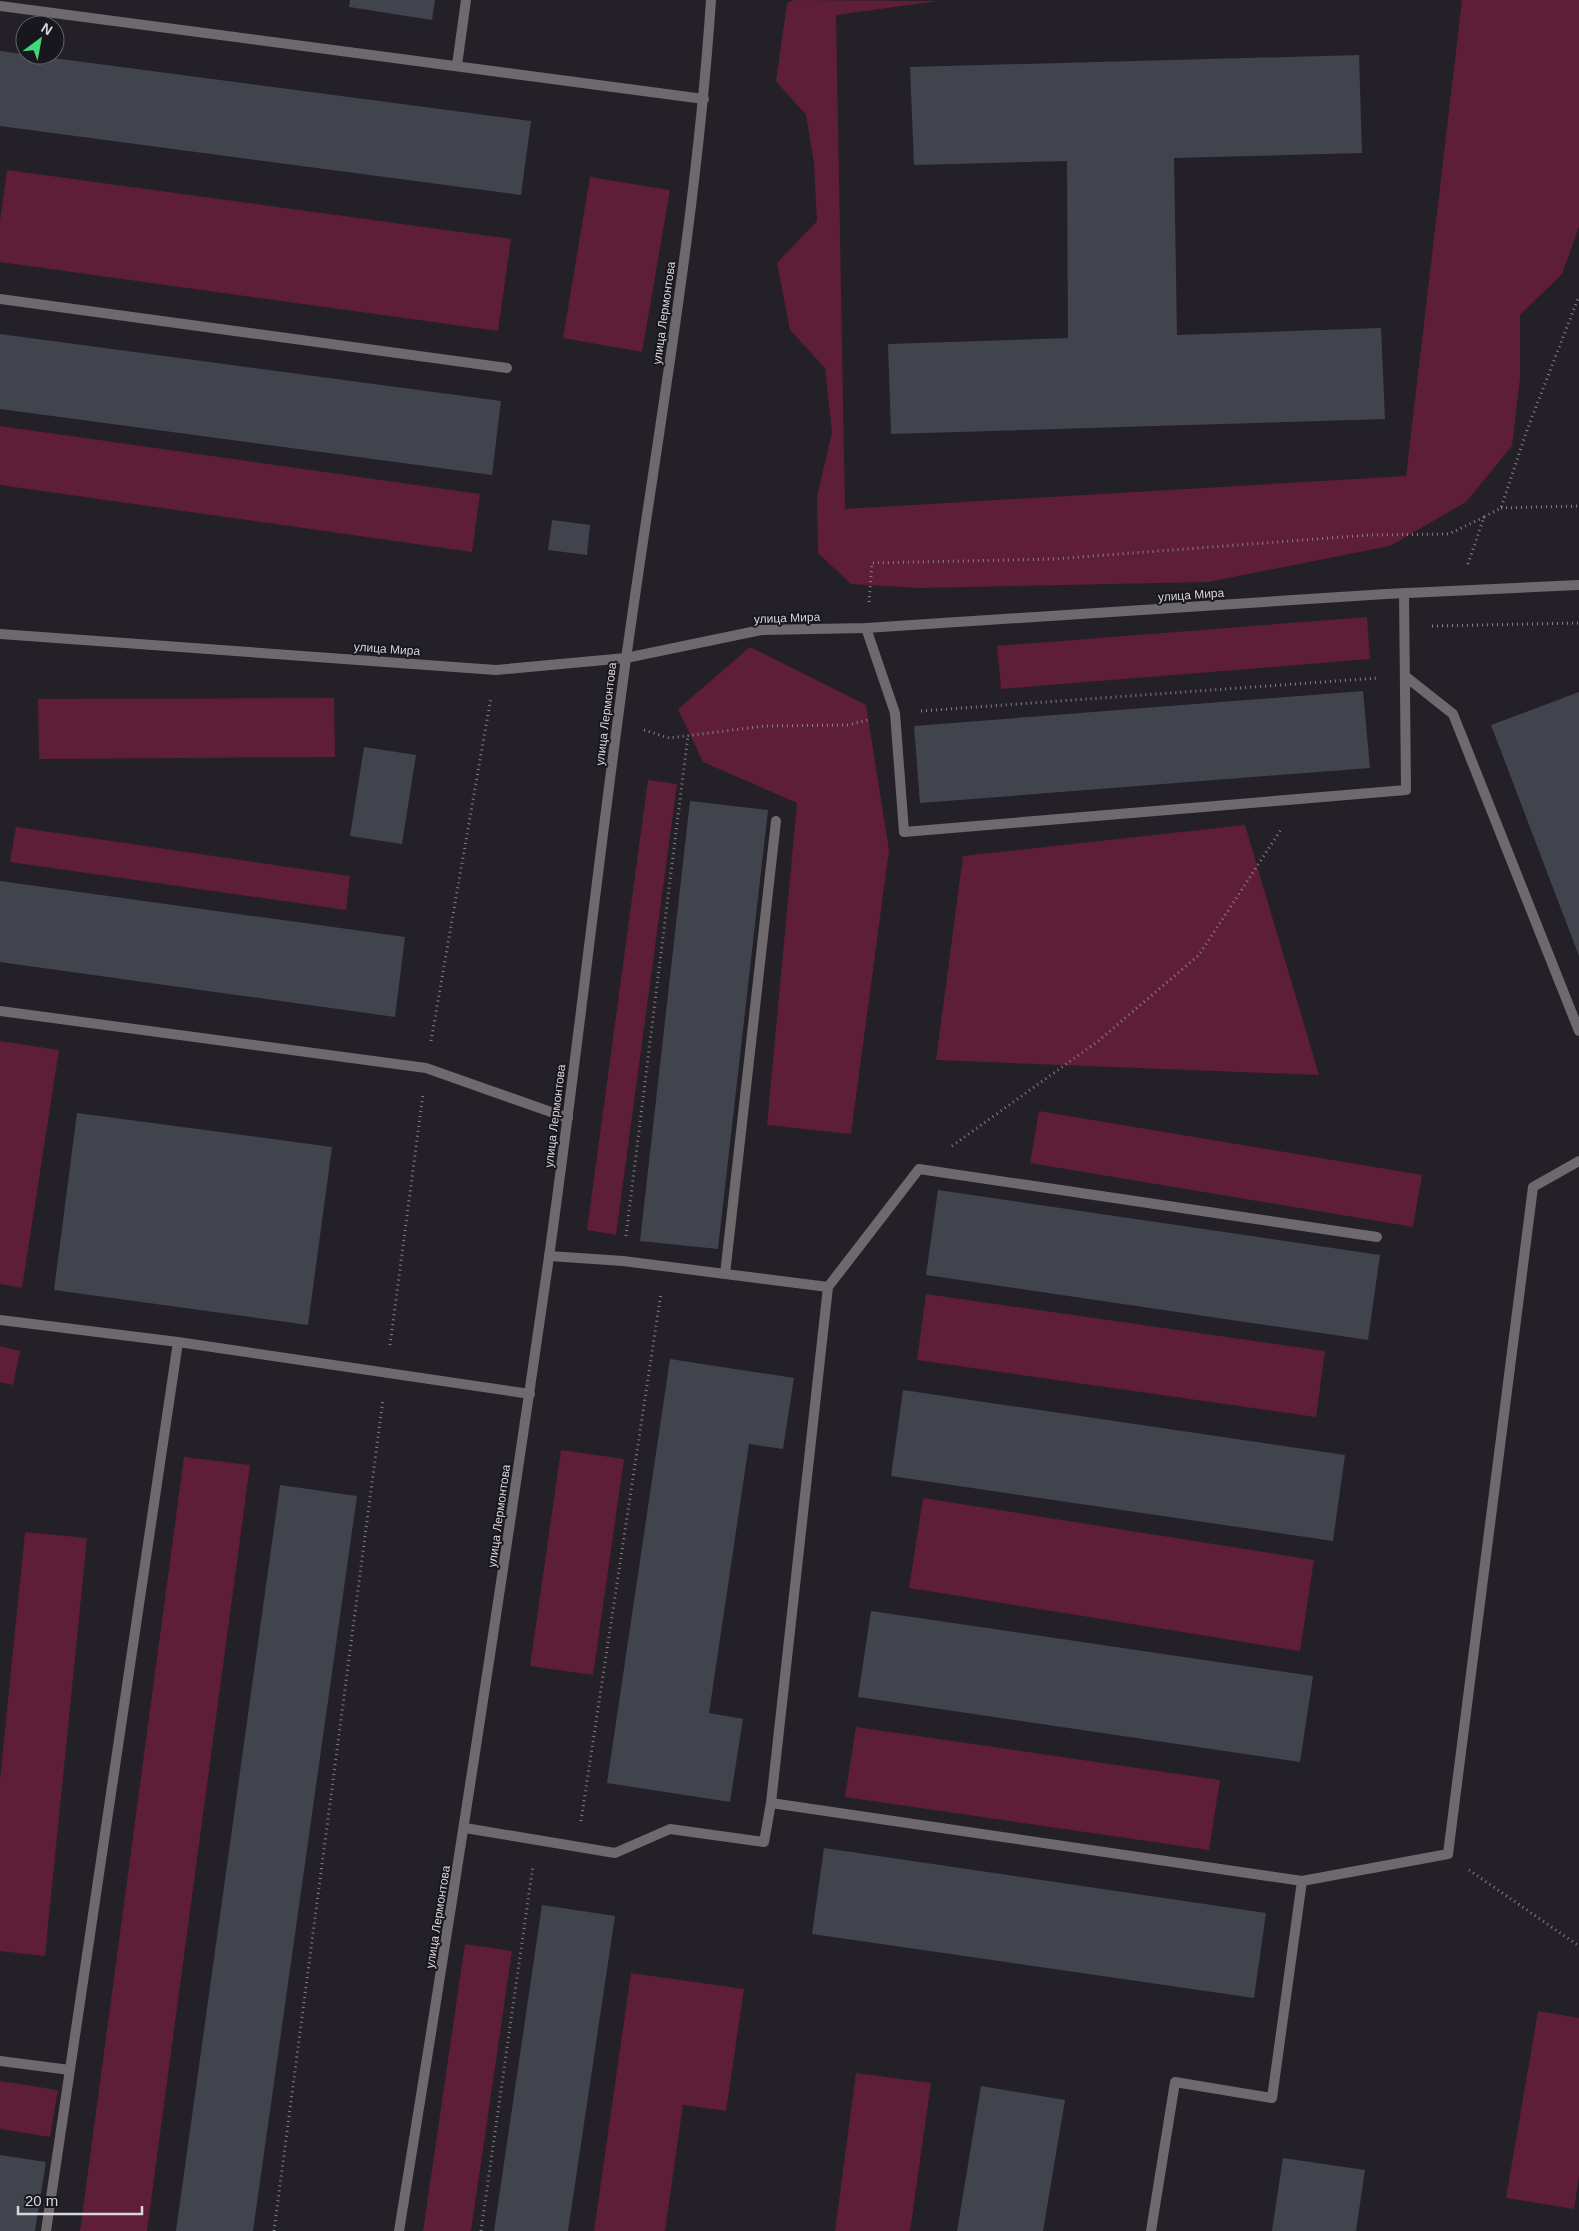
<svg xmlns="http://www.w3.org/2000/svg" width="1579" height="2231" font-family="Arial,sans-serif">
<rect width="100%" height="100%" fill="#232028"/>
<!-- green -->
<path fill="#5e1e35" d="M794 0 939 1 836 15 845 509 1406 476 1462 0H1579V227L1562 274 1520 315V378L1512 446 1466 502 1390 546 1208 582 919 588 851 584 818 553 817 497 832 432 825 368 790 330 777 263 817 221 814 163 806 115 776 81 787 3Z
M7 170 511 239 498 331 0 262V221Z
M590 177 670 190 642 352 563 338Z
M0 426 480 494 472 552 0 485Z
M1367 617 1370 659 1001 689 997 646Z
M750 647 866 705 889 850 851 1134 767 1125 797 803 703 762 678 709Z
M334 698 335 757 39 759 38 699Z
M648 780 677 784 616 1235 587 1230Z
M1245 825 1319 1075 936 1060 963 856Z
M16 827 350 876 346 910 10 862Z
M0 1041 59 1050 22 1288 0 1284Z
M1039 1111 1422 1175 1413 1227 1030 1163Z
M926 1294 1325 1351 1316 1417 917 1360Z
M0 1346 20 1351 13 1385 0 1382Z
M561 1450 624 1459 593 1675 530 1666Z
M184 1457 250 1465 147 2231H80Z
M923 1498 1314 1560 1300 1651 909 1588Z
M25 1532 87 1538 45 1956 0 1951V1780Z
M856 1727 1220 1780 1209 1850 845 1797Z
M465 1944 512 1951 471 2231H423Z
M631 1973 744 1989 726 2111 683 2105 665 2231H594Z
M1538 2011 1579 2018V2176L1574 2209 1506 2198Z
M856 2073 931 2083 910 2231H835Z
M0 2081 58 2090 50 2137 0 2129Z"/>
<!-- building -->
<path fill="#41444c" d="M350 0H435L432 20 349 7Z
M0 51 531 121 521 195 0 126Z
M1359 55 1362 153 1174 158 1177 335 1381 328 1385 419 891 434 888 344 1068 338 1067 161 914 165 910 67Z
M0 334 501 401 492 475 0 409Z
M552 520 590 525 587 555 548 550Z
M1363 691 1370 768 920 803 914 726Z
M1579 692V956L1491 725Z
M364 747 416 755 402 844 350 836Z
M690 801 768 810 718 1249 640 1241Z
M0 881 405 937 395 1017 0 962Z
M77 1113 332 1147 308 1325 54 1290Z
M938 1190 1380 1255 1368 1340 926 1275Z
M670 1359 794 1378 783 1449 749 1444 709 1713 743 1719 730 1802 607 1783Z
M903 1390 1345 1455 1333 1541 891 1476Z
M280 1485 357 1496 253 2231H176Z
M871 1611 1313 1676 1300 1762 858 1697Z
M824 1848 1266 1913 1254 1998 812 1934Z
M542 1905 615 1916 568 2231H494Z
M981 2086 1065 2100 1043 2231H957Z
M0 2155 46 2162 35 2231H0Z
M1283 2158 1365 2170 1356 2231H1272Z"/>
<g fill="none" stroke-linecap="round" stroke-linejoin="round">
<!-- path -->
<path stroke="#848188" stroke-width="3" stroke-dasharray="1 4" stroke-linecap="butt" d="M1501 508 1579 506
M1468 564 1484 517 1501 508 1527 430 1579 296
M869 602 872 563 1054 559 1369 535 1449 534 1484 517
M1432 626 1579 623
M921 711 1378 678
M644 730 669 738 765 726 848 725 868 720
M431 1041 491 697
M952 1146 1097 1042 1199 955 1282 828
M626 1236 688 735
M390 1345 423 1094
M581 1821 661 1293
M1469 1870 1579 1946
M274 2231 383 1399
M481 2231 533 1865"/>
<!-- service -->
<path stroke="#6d696c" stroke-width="10" d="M0 6 704 99
M457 65 466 0
M0 299 507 368
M866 628 895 713 904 832 1406 790 1404 593
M1405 676 1453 714 1579 1031
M0 1011 426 1068 568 1118
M549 1256 623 1261 828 1287 771 1803 1302 1881 1272 2098 1175 2082 1151 2231
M725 1274 776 821
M828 1287 919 1169 1377 1237
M0 1320 178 1342 530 1394
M465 1828 615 1853 670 1829 764 1842 771 1803
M1302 1881 1448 1854 1533 1187 1579 1161
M0 2061 70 2070
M46 2231 178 1342"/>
<!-- minor -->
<path stroke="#6d696c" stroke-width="10" d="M0 634 496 670 626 658"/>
<!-- tertiary -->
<path stroke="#6d696c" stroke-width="10" d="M626 658 761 630 866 628 1386 594 1579 585
M399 2231C452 1907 502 1583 549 1257 574 1078 594 898 618 718 649 479 695 241 711 0"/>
</g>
<g text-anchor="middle" stroke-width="4" stroke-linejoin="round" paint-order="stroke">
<!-- street labels -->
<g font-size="12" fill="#d8d6db" stroke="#19171e">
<text transform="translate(664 313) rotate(-82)" y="4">улица Лермонтова</text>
<text transform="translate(1191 595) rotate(-4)" y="4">улица Мира</text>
<text transform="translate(787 618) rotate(-2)" y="4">улица Мира</text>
<text transform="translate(387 649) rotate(4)" y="4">улица Мира</text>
<text transform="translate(606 714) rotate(-83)" y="4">улица Лермонтова</text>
<text transform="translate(555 1116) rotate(-83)" y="4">улица Лермонтова</text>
<text transform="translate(499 1516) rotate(-82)" y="4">улица Лермонтова</text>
<text transform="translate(438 1917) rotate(-81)" y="4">улица Лермонтова</text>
</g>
</g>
<!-- north arrow -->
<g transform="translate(40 40) rotate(32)"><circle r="24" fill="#19171e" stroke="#65636a"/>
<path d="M0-4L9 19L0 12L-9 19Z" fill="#42d77b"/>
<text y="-8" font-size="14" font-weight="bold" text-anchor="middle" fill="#d8d6db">N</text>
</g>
<!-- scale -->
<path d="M18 2206v8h124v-8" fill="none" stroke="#d8d6db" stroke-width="2.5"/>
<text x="25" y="2206" font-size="15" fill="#d8d6db" stroke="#19171e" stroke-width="4" paint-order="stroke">20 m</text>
</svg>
